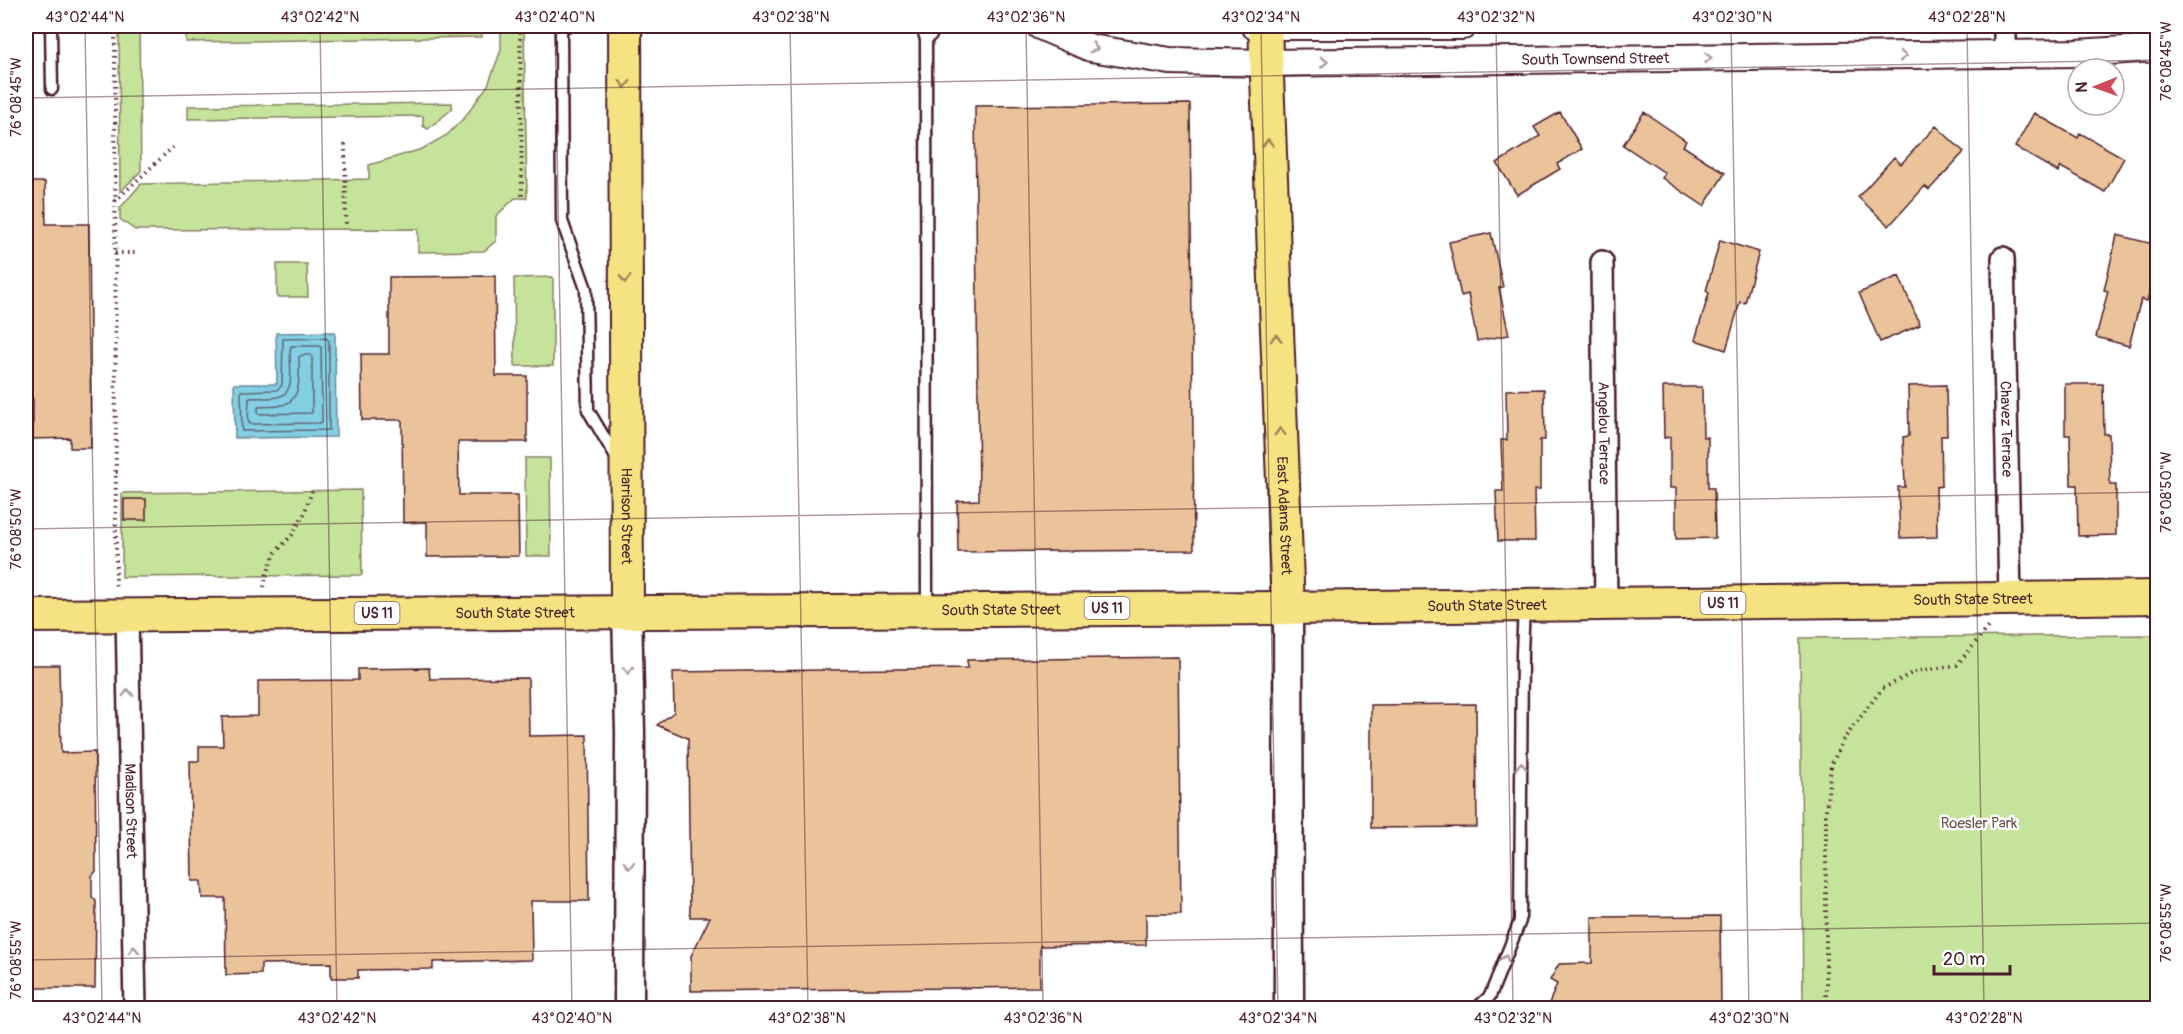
<svg xmlns="http://www.w3.org/2000/svg" width="2183" height="1034" font-family="Pangolin,sans-serif">
<rect width="100%" height="100%" fill="#fff"/>
<filter id="ink" filterUnits="userSpaceOnUse"><feTurbulence type="fractalNoise" baseFrequency=".0167" numOctaves="2"/><feDisplacementMap in="SourceGraphic" scale="12" xChannelSelector="R" yChannelSelector="G"/><feConvolveMatrix kernelMatrix="1 2 1 2 8 2 1 2 1" color-interpolation-filters="sRGB"/></filter>
<g filter="url(#ink)">
<!-- green -->
<path fill="#c5e39b" stroke="#888163" stroke-width="1.5" d="M119 26H139L141 171 120 192Z
M501 26H528L524 27 527 198H515L496 216V241L484 251 418 252V229L135 230 120 219V208L141 184 369 179V165L422 149 447 135 465 117 488 85 501 50Z
M482 27V37L186 42V31Z
M452 103V109L428 129 423 126V116L188 119V106Z
M277 264H307L308 297H277Z
M553 277V366H515L514 278Z
M525 458H550L551 556H526Z
M361 490 362 575 122 577V493Z
M2157 635V1008H1803L1800 638Z"/>
<!-- water -->
<path fill="#83cfe3" stroke="#6c8999" stroke-width="1.5" d="M335 332 336 437 235 438 234 384H277L276 333Z"/>
<g fill="none" stroke-linecap="round" stroke-linejoin="round">
<!-- shore -->
<path stroke="#616575" stroke-width="1.5" d="M326 338 329 341V430L242 431 241 391 277 390 282 385 283 339Z
M291 346H318L321 347 322 422 319 423 250 424 248 421 249 398C258 397 268 399 277 397 299 394 287 361 291 346Z
M302 355H310L312 357V413L258 414V407C265 406 272 407 278 406 303 403 299 376 299 357Z"/>
</g>
<!-- building -->
<path fill="#eac39a" stroke="#4a1f2b" stroke-width="1.5" d="M1190 104 1194 550 958 552 957 501 979 500 975 106Z
M1560 112 1582 149 1557 164 1560 169 1517 195 1497 163 1540 136 1534 127Z
M1644 112 1686 141 1683 146 1725 173 1704 206 1662 178 1665 173 1623 145Z
M2034 113 2078 138 2080 133 2124 158 2105 192 2061 167 2058 172 2015 147Z
M1936 126 1964 152 1929 190 1925 186 1889 226 1858 197 1894 157 1901 164Z
M26 182H45L46 224H89L91 448H70V438L33 439V399H26Z
M1491 233 1503 287 1499 288 1509 335 1477 341 1468 294 1461 296 1449 242Z
M2117 235 2157 245V261L2147 301 2141 299 2129 346 2096 337 2108 291 2104 290Z
M1720 240 1759 252 1745 303 1740 302 1726 350 1695 340 1709 293 1706 291Z
M495 276 496 376H527V442H458L459 495H518L519 556 427 557V522L403 523 402 420H362L361 354H389V277Z
M1899 276 1920 325 1880 342 1859 293Z
M2065 384H2103L2104 434H2109L2110 485H2116V535L2078 536 2077 485H2071L2070 435H2065Z
M1946 385 1947 436H1941L1942 486 1936 487 1937 537 1900 538 1898 487H1905L1903 437 1909 436 1908 386Z
M1663 387H1702L1703 437H1708V488H1714L1715 538 1676 539V488H1670V437L1664 438Z
M1544 389 1545 440H1540V490H1534L1535 541H1498L1496 491H1503L1501 440H1507L1506 390Z
M124 499H146V520H124Z
M1178 657 1181 914H1146V945L1040 946V987L691 991V956L710 917H690L688 738 657 725 674 712 673 672 968 668 967 660Z
M26 665H59L61 753 95 752 96 871 92 876V897L96 901 95 988H26Z
M429 668 430 679 528 678 529 736 587 735 589 901H531L532 960 433 962V969L358 970V978H331V963L261 964V974L226 975 225 898H202L201 881H192L190 761H199V746H223L222 717 258 716V681L358 680V669Z
M1476 704 1477 827 1371 828V705Z
M1720 916 1721 1008H1547L1557 984 1550 980 1559 964 1592 963V917Z"/>
<g fill="none" stroke-linecap="round" stroke-linejoin="round">
<defs>
<path id="service" d="M51 26 52 89
M567 26 561 28 562 221 586 289 588 410 617 459
M922 26 926 40 927 607
M926 40 939 26
M1477 1008 1490 996 1520 921 1522 653 1524 606"/>
<g id="minor">
<path d="M2005 54V26"/>
<path id="s1" d="M2003 258 2010 599"/>
<path id="s2" d="M1602 262 1606 604"/>
<path id="s3" d="M127 615 135 1008"/>
</g>
<g id="tertiary">
<path id="s4" d="M1040 26 1091 48 1170 61 1265 63 2076 53 2158 48"/>
<path d="M1255 26H1463"/>
</g>
<path id="secondary" d="M1288 608 1289 1008
M627 612 630 732 629 1008"/>
<g id="primary">
<path id="s5" d="M625 26 627 612"/>
<path id="s6" d="M1265 26 1288 608"/>
<path id="s7" d="M26 616 1288 608 2158 597"/>
</g>
</defs>
<!-- service casing -->
<use href="#service" stroke="#4a1f2b" stroke-width="15"/>
<!-- minor casing -->
<use href="#minor" stroke="#4a1f2b" stroke-width="26"/>
<!-- tertiary casing -->
<use href="#tertiary" stroke="#4a1f2b" stroke-width="30"/>
<!-- secondary casing -->
<use href="#secondary" stroke="#4a1f2b" stroke-width="33"/>
<!-- primary casing -->
<use href="#primary" stroke="#4a1f2b" stroke-width="36"/>
<!-- path -->
<path stroke="#4a1f2b" stroke-width="4" stroke-dasharray="1.5 4.5" stroke-linecap="butt" d="M115 26 116 589
M520 26 522 198
M345 144 346 225
M115 201 173 147
M115 253H135
M116 472H122
M264 587 266 576 275 553 292 535 304 514 312 491
M1826 1008V810L1831 766 1843 740 1882 689 1914 672 1957 665 1988 627"/>
<!-- service -->
<use href="#service" stroke="#fff" stroke-width="10"/>
<!-- minor -->
<use href="#minor" stroke="#fff" stroke-width="21"/>
<!-- tertiary -->
<use href="#tertiary" stroke="#fff" stroke-width="26"/>
<!-- secondary -->
<use href="#secondary" stroke="#fff" stroke-width="28"/>
<!-- primary -->
<use href="#primary" stroke="#f5e382" stroke-width="32"/>
</g>
<!-- one-way arrows -->
<defs><path id="oneway-chevron" d="M-2-3.5L2.5 0L-2 3.5" fill="none" stroke-width="1.6" stroke-linecap="round" stroke-linejoin="round" transform="scale(1.5)"/></defs>
<g stroke="#ae9aa0">
<use href="#oneway-chevron" transform="translate(1094 48) rotate(15)"/>
<use href="#oneway-chevron" transform="translate(1903 56) rotate(-1)"/>
<use href="#oneway-chevron" transform="translate(1708 58)"/>
<use href="#oneway-chevron" transform="translate(1324 62) rotate(-1)"/>
<use href="#oneway-chevron" transform="translate(628 670) rotate(89)"/>
<use href="#oneway-chevron" transform="translate(128 693) rotate(-91)"/>
<use href="#oneway-chevron" transform="translate(1521 766) rotate(-90)"/>
<use href="#oneway-chevron" transform="translate(629 865) rotate(90)"/>
<use href="#oneway-chevron" transform="translate(134 950) rotate(-91)"/>
<use href="#oneway-chevron" transform="translate(1505 959) rotate(-69)"/>
</g>
<g stroke="#a08156">
<use href="#oneway-chevron" transform="translate(625 84) rotate(90)"/>
<use href="#oneway-chevron" transform="translate(1268 143) rotate(-92)"/>
<use href="#oneway-chevron" transform="translate(625 279) rotate(90)"/>
<use href="#oneway-chevron" transform="translate(1276 338) rotate(-92)"/>
<use href="#oneway-chevron" transform="translate(1280 432) rotate(-92)"/>
</g>
</g>
<!-- ticks -->
<path fill="none" stroke="#4a1f2b" stroke-width="1.5" stroke-opacity="0.45" d="M85 26 102 1008M320 26 337 1008M555 26 572 1008M790 26 808 1008M1026 26 1043 1008M1261 26 1278 1008M1496 26 1513 1008M1731 26 1749 1008M1967 26 1984 1008M26 98 2158 60M26 529 2158 492M26 960 2158 923"/>
<g text-anchor="middle" stroke-width="5" stroke-linejoin="round" paint-order="stroke">
<!-- shield labels -->
<g fill="#fff" stroke="#80626b" stroke-width="1.5">
<rect x="1700.5" y="592" width="45" height="22" rx="4.5"/>
<rect x="1084.5" y="597" width="45" height="22" rx="4.5"/>
<rect x="354.5" y="602" width="45" height="22" rx="4.5"/>
</g>
<g font-size="14" font-weight="bold" fill="#4a1f2b">
<text x="1723" y="608">US 11</text>
<text x="1107" y="613">US 11</text>
<text x="377" y="618">US 11</text>
</g>
<!-- street labels -->
<g font-size="15" fill="#4a1f2b" stroke="#fff">
<text dy="5" stroke="none"><textPath href="#s4" startOffset="561">South Townsend Street</textPath></text>
<text dy="5" stroke="none"><textPath href="#s1" startOffset="171">Chavez Terrace</textPath></text>
<text dy="5" stroke="none"><textPath href="#s2" startOffset="171">Angelou Terrace</textPath></text>
<text dy="5" stroke="none"><textPath href="#s5" startOffset="490">Harrison Street</textPath></text>
<text dy="5" stroke="none"><textPath href="#s6" startOffset="490">East Adams Street</textPath></text>
<text dy="5" stroke="none"><textPath href="#s7" startOffset="1947">South State Street</textPath></text>
<text dy="5" stroke="none"><textPath href="#s7" startOffset="1461">South State Street</textPath></text>
<text dy="5" stroke="none"><textPath href="#s7" startOffset="975">South State Street</textPath></text>
<text dy="5" stroke="none"><textPath href="#s7" startOffset="489">South State Street</textPath></text>
<text dy="5" stroke="none"><textPath href="#s3" startOffset="196">Madison Street</textPath></text>
</g>
<!-- park labels -->
<g font-size="15" fill="#695047" stroke="#fff">
<text x="1979" y="828">Roesler Park</text>
</g>
</g>
<!-- margin -->
<rect width="2183" height="1034" fill="none" stroke="#fff" stroke-width="66"/>
<!-- north arrow -->
<g transform="translate(2096 87) rotate(269)"><circle r="28" fill="#ffffff" stroke="#b7a5aa" stroke-width="1.5"/>
<path d="M0-4.5L10 22L0 15L-10 22Z" fill="#d1495b"/>
<text y="-9" font-size="16" font-weight="bold" text-anchor="middle" fill="#4a1f2b">N</text>
</g>
<!-- scale -->
<path d="M1934 965v9h76v-9" fill="none" stroke="#4a1f2b" stroke-width="3"/>
<text x="1943" y="965" font-size="18" fill="#4a1f2b" stroke="#ffffff" stroke-width="4.5" paint-order="stroke">20 m</text>
<rect x="33" y="33" width="2117" height="968" fill="none" stroke="#4a1f2b" stroke-width="2"/>
<g font-size="15" text-anchor="middle" fill="#4a1f2b">
<text x="85" y="22">43°02'44"N</text>
<text x="320" y="22">43°02'42"N</text>
<text x="555" y="22">43°02'40"N</text>
<text x="791" y="22">43°02'38"N</text>
<text x="1026" y="22">43°02'36"N</text>
<text x="1261" y="22">43°02'34"N</text>
<text x="1496" y="22">43°02'32"N</text>
<text x="1732" y="22">43°02'30"N</text>
<text x="1967" y="22">43°02'28"N</text>
<text transform="translate(2166 61) rotate(-90)" y="5">76°08'45"W</text>
<text transform="translate(16 97) rotate(-90)" y="5">76°08'45"W</text>
<text transform="translate(2166 492) rotate(-90)" y="5">76°08'50"W</text>
<text transform="translate(16 529) rotate(-90)" y="5">76°08'50"W</text>
<text transform="translate(2166 923) rotate(-90)" y="5">76°08'55"W</text>
<text transform="translate(16 960) rotate(-90)" y="5">76°08'55"W</text>
<text x="102" y="1023">43°02'44"N</text>
<text x="337" y="1023">43°02'42"N</text>
<text x="572" y="1023">43°02'40"N</text>
<text x="807" y="1023">43°02'38"N</text>
<text x="1043" y="1023">43°02'36"N</text>
<text x="1278" y="1023">43°02'34"N</text>
<text x="1513" y="1023">43°02'32"N</text>
<text x="1749" y="1023">43°02'30"N</text>
<text x="1984" y="1023">43°02'28"N</text>
</g>
</svg>
